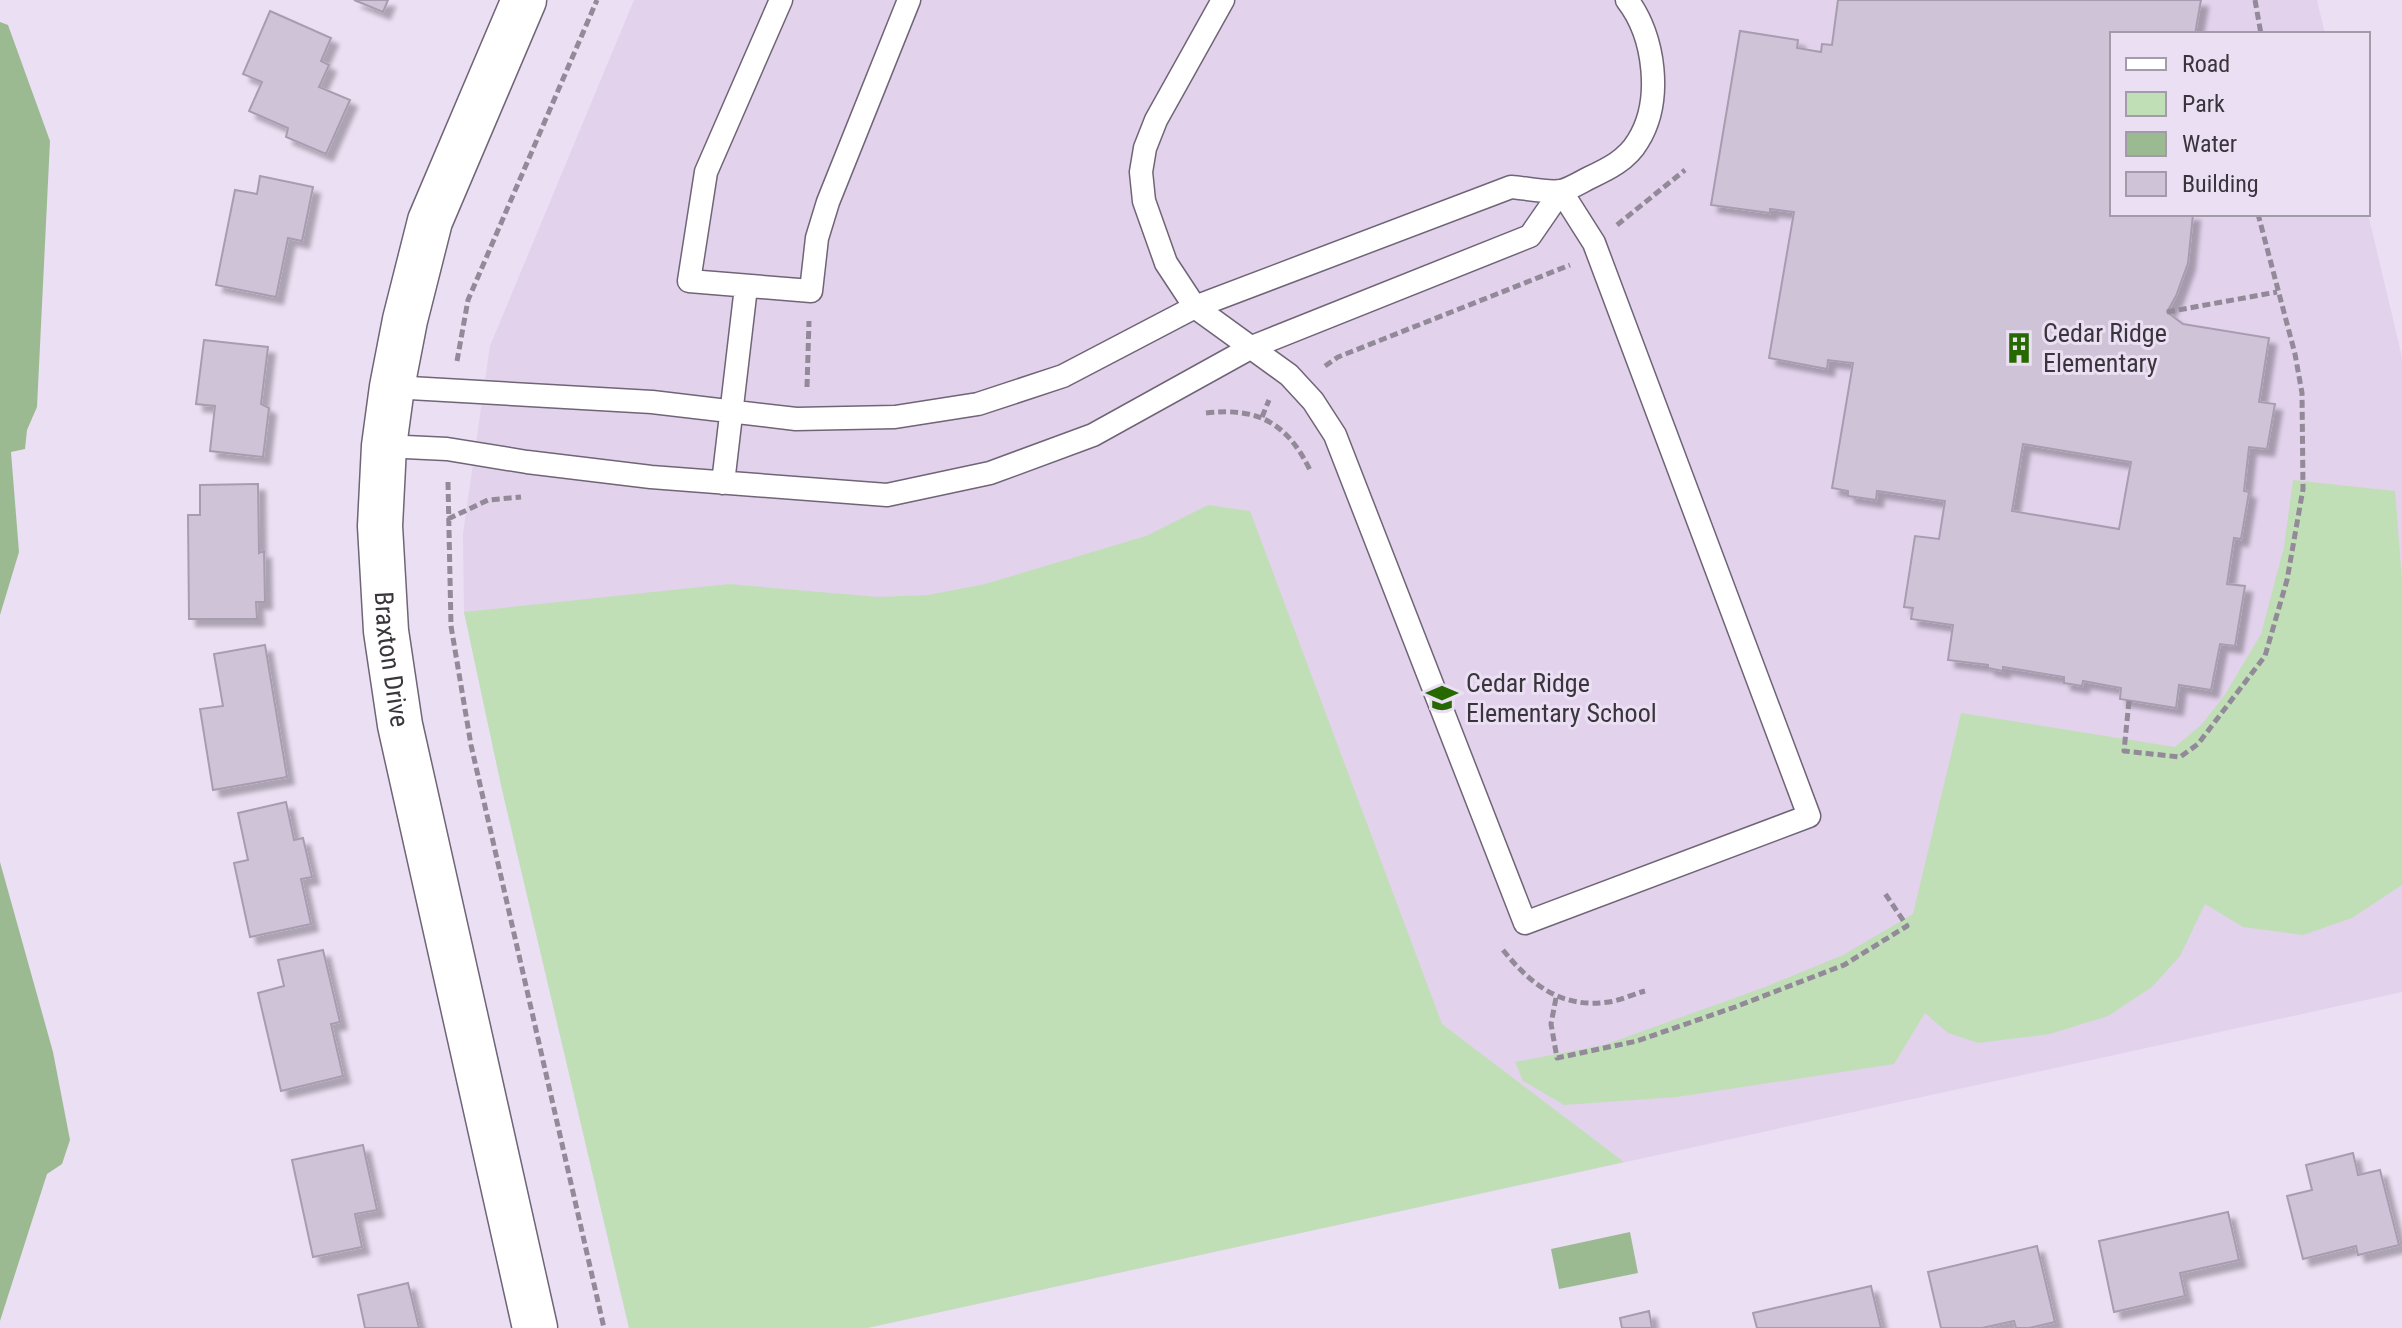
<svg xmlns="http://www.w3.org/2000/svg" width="2402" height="1328" font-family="'Roboto Condensed',sans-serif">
<defs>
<filter id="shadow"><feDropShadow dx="7" dy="7" stdDeviation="2" flood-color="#0004"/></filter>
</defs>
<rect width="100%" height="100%" fill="#ebdff3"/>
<!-- built -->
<path fill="#e2d2ec" d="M634 0H2317L2325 34H2112V214H2368L2402 357V992L867 1328H629L501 785 464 612 463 534 490 346Z"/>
<!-- green -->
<path fill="#c1dfb7" d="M2293 480 2395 491 2402 581V885L2352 918 2303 935 2243 927 2205 904 2180 956 2152 987 2108 1016 2050 1034 1978 1043 1948 1033 1925 1013 1894 1064 1677 1097 1564 1105 1523 1081 1515 1062 1604 1045 1765 987 1843 955 1913 914 1961 713 2175 747 2202 724 2224 696 2261 634 2284 547Z
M1208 505 1250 511 1442 1024 1624 1162 867 1328H629L501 785 464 612 729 584 878 597 928 595 985 584 1146 536Z"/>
<!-- water -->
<path fill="#9cba92" d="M0 22 8 25 50 141 37 407 27 430 25 449 11 452 19 552 0 615Z
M0 862 53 1052 70 1140 62 1164 47 1174 0 1321Z
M1630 1232 1638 1273 1559 1289 1551 1249Z"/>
<!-- building -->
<path fill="#cfc4d7" stroke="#a89db0" stroke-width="2" fill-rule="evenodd" filter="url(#shadow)" d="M354 0H388L383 12Z
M1838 0H2201L2195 34H2112V214H2193L2188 263 2176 296 2167 312 2183 324 2269 338 2259 402 2275 404 2267 449 2249 447 2244 491 2249 492 2241 539 2234 538 2227 584 2245 586 2235 646 2220 644 2211 690 2179 685 2176 708 2120 699 2121 688 2083 681 2082 686 2064 683V677L2003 667V671L1988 668V665L1948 660 1953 625 1911 619 1913 608 1904 607 1915 536 1939 539 1945 501 1877 491 1876 500 1848 496V491L1832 488 1853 363 1828 360 1827 369 1769 358 1794 212 1770 209V213L1711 205 1740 31 1798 40 1797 48 1821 52 1822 44 1832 45ZM2023 444 2131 462 2119 529 2012 511Z
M270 11 331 38 321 61 329 65 319 87 350 100 326 154 286 137 288 128 249 111 262 82 243 74Z
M260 176 313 187 302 241 288 238 276 297 216 285 235 190 257 194Z
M204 340 268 347 261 404 269 408 263 457 210 451 215 406 196 404Z
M258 484 259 553 264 551 265 602H256L257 619H189L188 515H200V485Z
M265 645 287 777 213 790 200 709 223 706 214 654Z
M286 802 294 840 303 838 312 877 301 879 311 924 250 937 234 863 248 860 238 813Z
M323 950 340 1022 331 1024 343 1076 281 1091 258 993 284 986 278 960Z
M363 1145 377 1210 355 1214 362 1247 313 1257 292 1160Z
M2353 1153 2358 1175 2380 1170 2399 1245 2358 1255 2356 1246 2303 1259 2287 1196 2312 1190 2306 1165Z
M2228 1212 2239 1260 2180 1273 2185 1296 2114 1312 2099 1241Z
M2037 1246 2055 1322 2029 1328H2016L2014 1321 1982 1328H1941L1928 1272Z
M408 1283 419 1328H365L358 1295Z
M1871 1286 1881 1328H1757L1753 1313Z
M1649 1311 1652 1328H1622L1620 1318Z"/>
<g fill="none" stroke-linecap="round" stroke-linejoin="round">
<defs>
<path id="lane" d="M781 0 706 172 689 281 811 291 817 238 828 202 909 0
M1223 0 1156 120 1145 148 1141 172 1144 201 1166 263 1195 307 1289 375 1313 401 1335 435 1525 923 1809 816 1594 243 1561 191
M392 387 652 402 796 419 895 417 978 404 1063 376 1195 307 1511 187C1526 188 1546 193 1561 191 1570 189 1581 182 1589 178 1608 169 1627 160 1638 141 1663 101 1655 36 1627 0
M384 446 447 449 527 462 651 477 887 495 990 473 1093 435 1252 347 1530 236 1561 191
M723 483 746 287"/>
<g id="secondary">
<path id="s1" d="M524 0 430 221 405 320 392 387 384 446 380 526 386 631 400 725 535 1328"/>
</g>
</defs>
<!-- lane casing -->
<use href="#lane" stroke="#6f6576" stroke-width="25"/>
<!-- secondary casing -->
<use href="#secondary" stroke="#6f6576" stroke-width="47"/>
<!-- path -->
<path stroke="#928a98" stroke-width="5" stroke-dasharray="8 4" stroke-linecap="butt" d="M2255 0 2261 34
M1617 225 1685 170
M2167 312 2277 292
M457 361 468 300 597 0
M1325 366 1338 357 1570 265
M807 387 809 321
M1206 413C1258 407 1287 423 1310 470
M1262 417 1269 400
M448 482 451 626 471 745 604 1328
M448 519 488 500 521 497
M2129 701 2124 751 2180 757 2198 744 2265 656 2287 580 2303 489 2302 393 2295 354 2258 214
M1503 950C1531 985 1562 1009 1609 1002 1621 1000 1634 994 1645 991
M1556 998 1551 1024 1557 1058 1637 1041 1735 1007 1844 965 1907 926 1884 892"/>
<!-- lane -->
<use href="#lane" stroke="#fff" stroke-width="22"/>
<!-- secondary -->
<use href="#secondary" stroke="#fff" stroke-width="44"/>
</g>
<!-- icons -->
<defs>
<symbol id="building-bare" viewBox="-9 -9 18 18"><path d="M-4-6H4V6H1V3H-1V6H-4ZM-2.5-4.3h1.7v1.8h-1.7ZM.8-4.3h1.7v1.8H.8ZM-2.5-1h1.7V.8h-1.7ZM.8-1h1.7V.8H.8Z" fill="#266900" stroke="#ebdff3" stroke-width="2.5" paint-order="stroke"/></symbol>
<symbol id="school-bare" viewBox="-9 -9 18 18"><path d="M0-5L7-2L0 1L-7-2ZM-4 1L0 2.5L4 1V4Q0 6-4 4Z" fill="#266900" stroke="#ebdff3" stroke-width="2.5" paint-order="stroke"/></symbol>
</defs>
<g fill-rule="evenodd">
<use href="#building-bare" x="1997" y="326" width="44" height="44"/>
<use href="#school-bare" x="1420" y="676" width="44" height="44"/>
</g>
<g text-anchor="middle" stroke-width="6" stroke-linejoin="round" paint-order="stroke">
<!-- poi labels -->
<g font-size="26" fill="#3a353d" stroke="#ebdff3" text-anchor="start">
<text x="2043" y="342">Cedar Ridge<tspan x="2043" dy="30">Elementary</tspan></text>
<text x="1466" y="692">Cedar Ridge<tspan x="1466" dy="30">Elementary School</tspan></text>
</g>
<!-- street labels -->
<g font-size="26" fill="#3a353d" stroke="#ebdff3">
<text dy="9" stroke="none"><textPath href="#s1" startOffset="684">Braxton Drive</textPath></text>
</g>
</g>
<!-- legend -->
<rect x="2110" y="32" width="260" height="184" fill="#ebdff3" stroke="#a49baa" stroke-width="2"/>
<rect x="2126" y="58" width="40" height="12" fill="#ffffff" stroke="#a49baa" stroke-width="2"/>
<text x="2182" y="72" font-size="24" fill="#3a353d">Road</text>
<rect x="2126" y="92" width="40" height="24" fill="#c1dfb7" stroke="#a49baa" stroke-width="2"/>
<text x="2182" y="112" font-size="24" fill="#3a353d">Park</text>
<rect x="2126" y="132" width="40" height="24" fill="#9cba92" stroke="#a49baa" stroke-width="2"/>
<text x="2182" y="152" font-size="24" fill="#3a353d">Water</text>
<rect x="2126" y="172" width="40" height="24" fill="#cfc4d7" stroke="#a49baa" stroke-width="2"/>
<text x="2182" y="192" font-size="24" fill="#3a353d">Building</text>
</svg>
